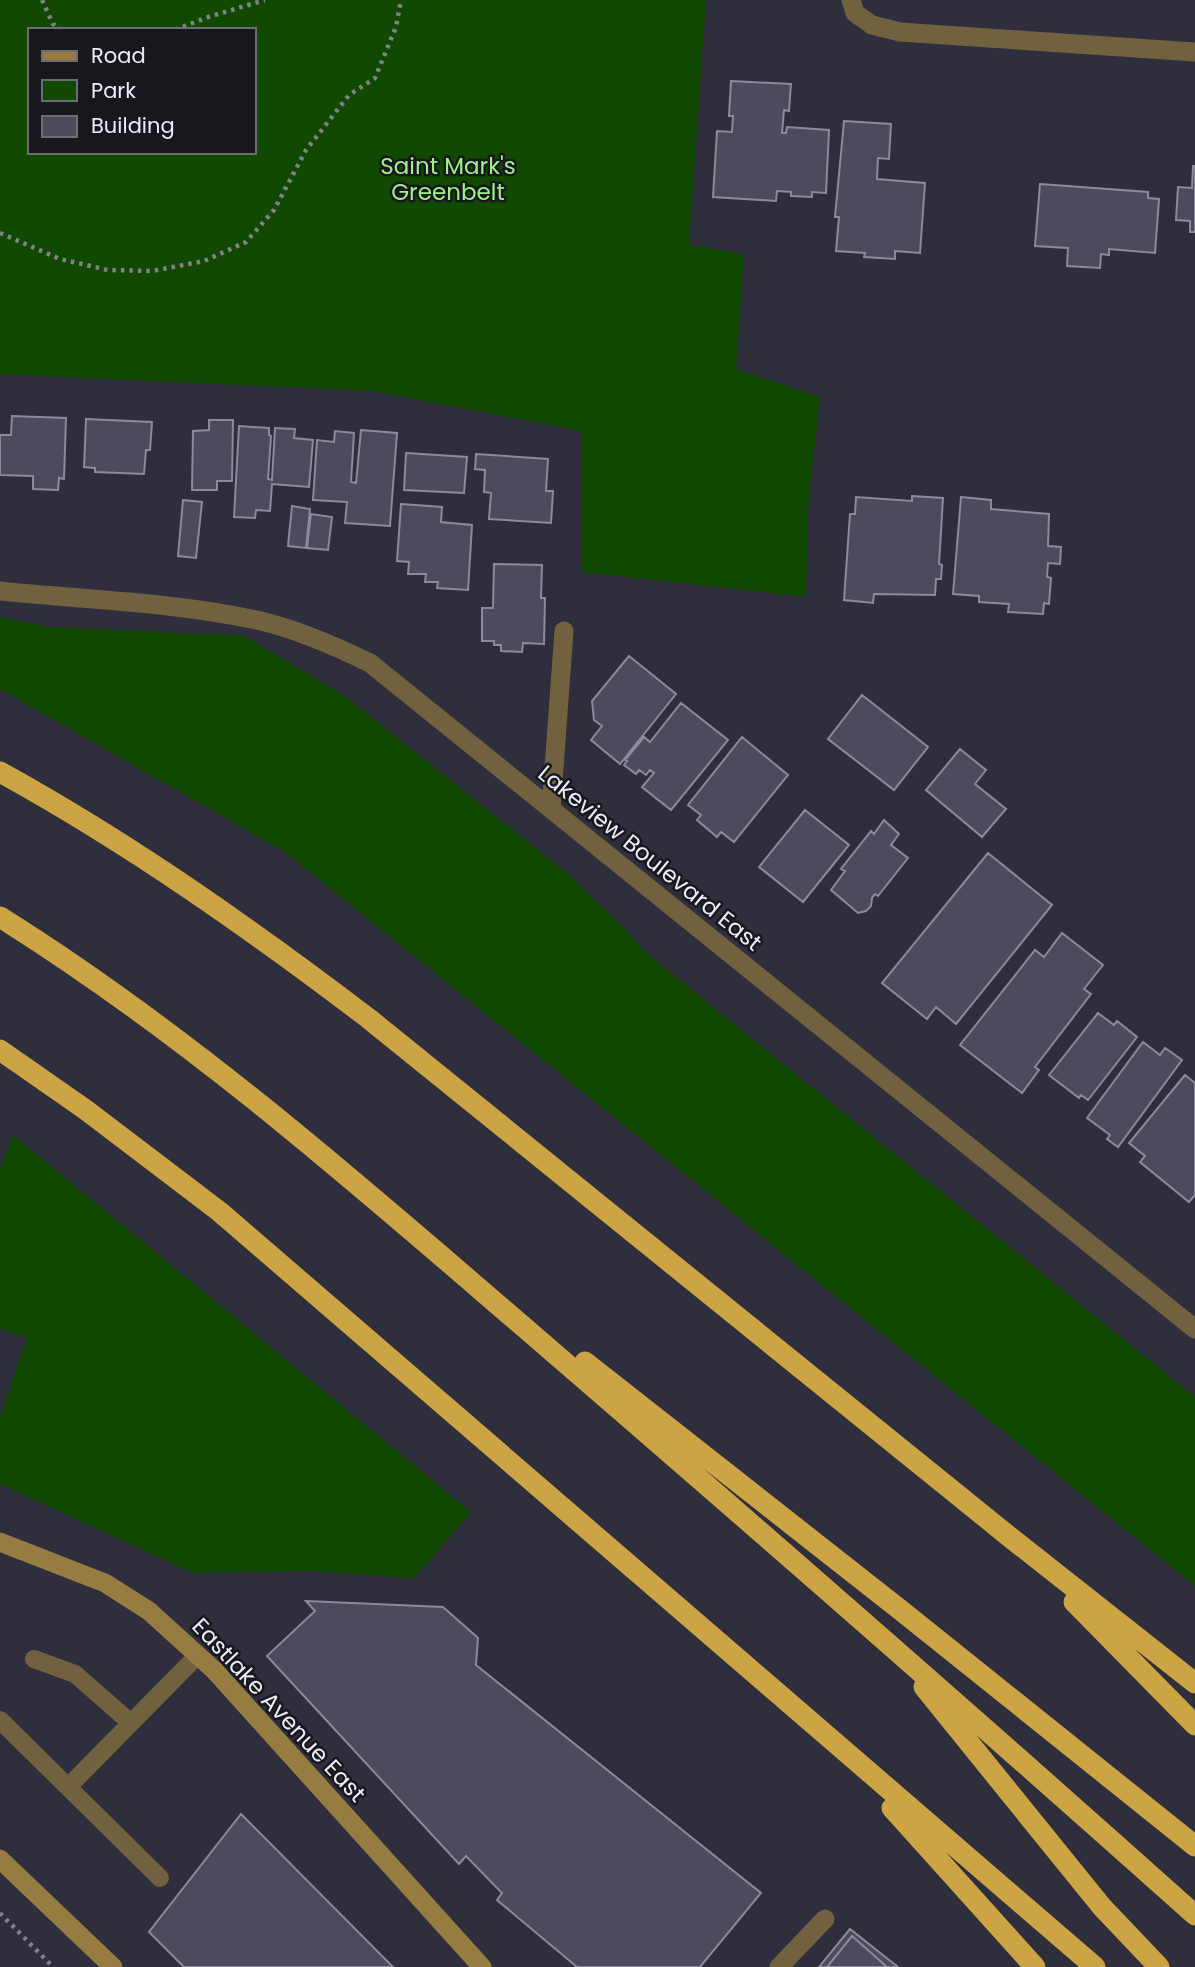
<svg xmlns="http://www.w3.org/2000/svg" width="1195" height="1967" font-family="Poppins,sans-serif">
<rect width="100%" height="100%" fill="#2e2e3c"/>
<!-- green -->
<path fill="#124900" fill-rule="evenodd" d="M0 0H706L689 245 744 254 736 369 820 397 808 507 806 597 581 572 582 431 372 391 0 374ZM30 30H254V152H30Z
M0 617 51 627 245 636 342 694 567 873 625 929 645 952 1195 1397V1586L285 852 0 689Z
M13 1135 471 1512 414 1578 305 1571 193 1573 0 1484V1417L27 1338 0 1329V1169Z"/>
<!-- building -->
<path fill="#4b4b5b" stroke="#8a8a9b" stroke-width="2" d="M731 81 791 84 789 111 784 110 782 133H786L787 127 829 130 826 193 812 192V197L791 196V192L777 191 776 201 713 197 717 131 732 132 733 116H729Z
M844 121 891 124 889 159 878 158 877 179 925 183 920 253 895 251V259L864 257 865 253 836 251 839 217H835Z
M1193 166H1195V232H1190V221L1176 220 1178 187 1192 188Z
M1040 184 1148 192V198L1159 199 1155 253 1109 249V255L1101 254 1100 268 1067 266 1068 248 1035 246Z
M12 416 66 418 64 479 59 478 58 490 33 489V476L0 475V435H11Z
M86 419 152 422 150 450H146L144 474 95 472V468L84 467Z
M209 420H233L232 481H217V490H192L193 431 209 430Z
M239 426 269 428V435L271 436 268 479 272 480 275 428 295 429 294 438 313 440 309 487 272 484 270 511 256 510 255 518 234 517Z
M361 430 397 433 390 526 345 523 347 502 313 500 317 440 334 442 335 431 354 433 351 482 356 483Z
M406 453 467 457 464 493 404 490Z
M476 454 548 459 546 491H553L551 523 489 519 491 493 484 492 485 470 475 469Z
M912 496 943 498 939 564 942 565 941 579H936L935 595 874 594 873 603 844 600 850 514H855L856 497 912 501Z
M961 497 991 500V509L1049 514 1048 546 1061 547 1060 564 1048 563 1047 577 1051 578 1049 604 1044 603 1043 614 1008 612 1009 604 979 602V596L953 594Z
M183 500 202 502 196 558 178 556Z
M401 504 442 507 441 522 472 525 468 590 437 588 438 582H425L426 574H408L409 562 397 561Z
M292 506 310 509 306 548 288 546Z
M311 514 332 517 328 550 307 548Z
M494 564 542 565 541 598H545L544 644 523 643 522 652 501 651V645H494V641H482V608H493Z
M629 656 676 694 620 764 591 740 602 726 594 720 592 701Z
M862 695 928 747 894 790 828 739Z
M681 703 728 740 671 810 642 787 654 773 650 770 646 775 639 770 636 774 624 765 627 761 625 760 644 737 650 742Z
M742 737 788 775 734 842 721 832 717 837 697 820 701 815 688 805Z
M960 749 986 770 975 784 1006 809 982 837 926 790Z
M805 810 849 845 803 902 759 867Z
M884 820 899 834 891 845 908 858 878 896 875 894 872 898 871 906 866 911 858 913 831 890 845 871 841 869 871 831 874 834Z
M988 853 1052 905 956 1024 936 1007 927 1019 882 983Z
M1062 933 1103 965 1084 989 1091 994 1035 1067 1039 1070 1022 1093 960 1045 1035 950 1044 957Z
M1098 1013 1114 1025 1117 1021 1137 1037 1088 1100 1081 1095 1079 1098 1049 1075Z
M1143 1042 1160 1055 1165 1048 1182 1060 1118 1147 1107 1139 1110 1135 1087 1118Z
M1185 1075 1195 1083V1195L1189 1202 1140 1162 1145 1156 1129 1143Z
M306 1601 443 1607 478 1638 476 1665 761 1893 700 1967H577L497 1900 502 1893 466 1856 459 1864 267 1656 315 1611Z
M241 1814 393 1967H184L149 1932Z
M850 1929 898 1967H819Z
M852 1936 887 1967H827Z"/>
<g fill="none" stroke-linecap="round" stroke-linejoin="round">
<!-- path -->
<path stroke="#81818d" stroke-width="4.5" stroke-dasharray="3.5 5" stroke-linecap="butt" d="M42 0 53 24 62 30
M175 30 208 17 265 0
M0 233 60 259 108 270 152 271 204 261 246 242 274 210 306 150 349 95 375 78 396 27 401 0
M0 1913 53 1967"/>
<!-- service -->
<path stroke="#72613e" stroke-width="18" d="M34 1659 75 1674 131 1723
M0 1720 160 1878
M68 1787 198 1655"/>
<!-- minor -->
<path stroke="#72613e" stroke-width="19" d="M851 0 855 13 872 25 900 32 1195 52
M551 809 564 631
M779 1967 825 1919"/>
<!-- tertiary -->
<path stroke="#72613e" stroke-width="19" d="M0 591C86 600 176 602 261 621 299 630 335 646 370 663L1195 1329"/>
<!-- secondary -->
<path stroke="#977c42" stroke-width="19" d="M0 1542 105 1583 149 1611 214 1670 482 1967
M0 1859 113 1967"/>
<!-- motorway -->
<path stroke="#cda443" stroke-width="21" d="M0 772C129 843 251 929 368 1018L1011 1538 1195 1683
M0 917C198 1041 371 1196 547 1347 765 1535 981 1724 1195 1915
M0 1050 86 1110 220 1212 1095 1967
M585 1362 903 1612 1195 1846
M1074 1602 1195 1725
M924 1687 1102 1907 1159 1967
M892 1808 1035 1967"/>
</g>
<g text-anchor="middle" stroke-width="5" stroke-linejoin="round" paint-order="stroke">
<!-- park labels -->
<g font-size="23" fill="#9fef8b" stroke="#17171e">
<text x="448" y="174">Saint Mark's<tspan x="448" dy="26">Greenbelt</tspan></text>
</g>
<!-- street labels -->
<g font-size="23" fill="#ececf6" stroke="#17171e">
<text transform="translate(650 858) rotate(39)" y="8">Lakeview Boulevard East</text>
<text transform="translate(279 1710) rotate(47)" y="8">Eastlake Avenue East</text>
</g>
</g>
<!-- legend -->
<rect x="28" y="28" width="228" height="126" fill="#17171e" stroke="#6c6c74" stroke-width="2"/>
<rect x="42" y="51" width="35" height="10" fill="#977c42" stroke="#6c6c74" stroke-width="2"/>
<text x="91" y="63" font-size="21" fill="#ececf6">Road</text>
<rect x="42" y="80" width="35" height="21" fill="#124900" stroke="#6c6c74" stroke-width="2"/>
<text x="91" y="98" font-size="21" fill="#ececf6">Park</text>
<rect x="42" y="116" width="35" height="21" fill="#4b4b5b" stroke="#6c6c74" stroke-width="2"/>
<text x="91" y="133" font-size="21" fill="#ececf6">Building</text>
</svg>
